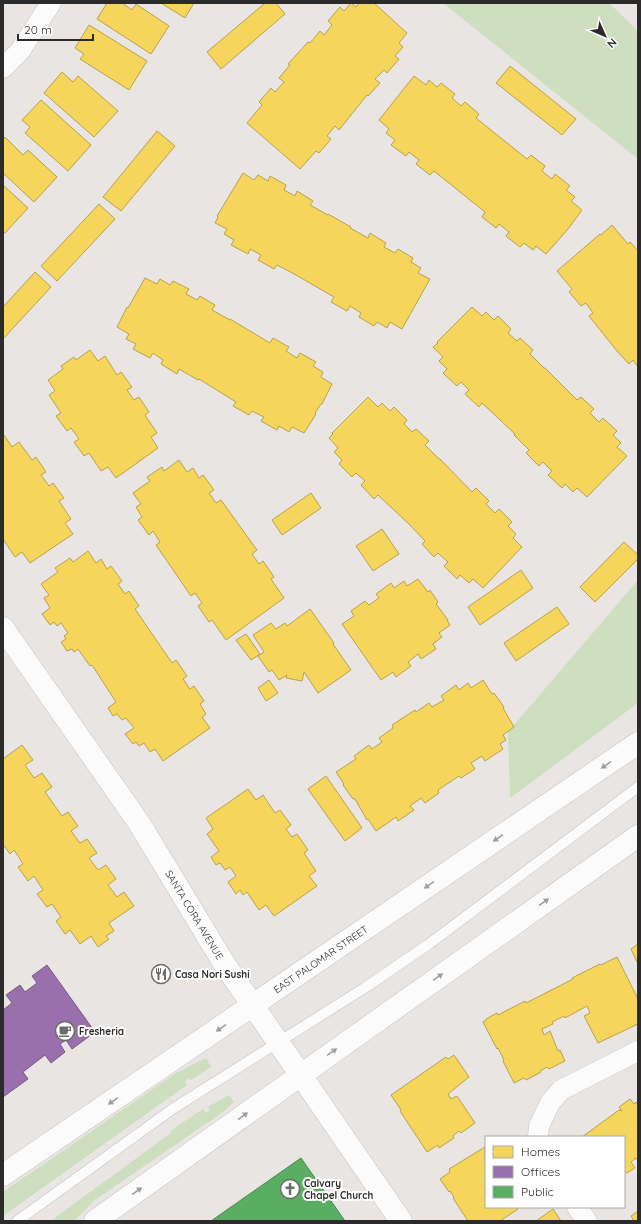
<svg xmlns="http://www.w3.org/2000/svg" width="641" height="1224" font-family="Quicksand,sans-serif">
<rect width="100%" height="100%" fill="#e8e5e2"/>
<!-- green -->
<path fill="#cddfbf" d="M443 3H609L638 31V159Z
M638 580V703L510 798 508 732Z
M206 1058 211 1067 191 1080 189 1078 185 1081 187 1085 3 1216V1192L176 1073Z
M229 1095 234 1102 223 1112 95 1200 74 1221H53L56 1217 171 1133 170 1131 203 1109 206 1113 210 1110 208 1107Z"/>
<!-- homes -->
<path fill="#f6d55c" stroke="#b9a24d" d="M107 3H122L132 10 136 4 169 26 151 54 97 19Z
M161 3H194L185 18Z
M265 3H276L285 14 221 69 207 52Z
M351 3 356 7 359 3H374L407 33 399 43 403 47 395 56 399 59 387 73 384 70 375 79 380 83 368 96 367 95 339 130 335 126 327 136 331 139 319 153 316 151 300 169 247 123 262 105 259 102 271 88 275 92 284 82 279 78 290 65 288 64 308 42 310 43 320 31 324 35 332 25 328 21 340 7 344 11Z
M89 25 147 61 129 90 80 59 84 54 75 48Z
M510 66 576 119 562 135 496 83Z
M62 72 73 82 78 76 118 111 94 137 44 93Z
M414 76 426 85 429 80 437 87 441 83 455 94 452 98 461 106 465 102 479 114 476 118 527 159 531 155 545 166 542 171 552 179 555 174 570 186 566 190 575 197 571 201 582 210 568 229 546 254 536 246 533 250 524 243 520 247 506 236 509 232 499 224 496 228 482 217 485 212 434 171 430 175 416 164 419 160 409 152 406 156 391 145 395 140 386 133 389 129 379 120Z
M41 100 91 145 68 171 25 133 30 127 22 120Z
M157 131 175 146 121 211 103 197Z
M5 137 23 155 28 150 57 177 34 202 3 173V140Z
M243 173 254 180 258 175 268 181 270 176 286 185 284 190 295 196 297 191 313 201 310 205 328 215V214L351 227 350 228 368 238 370 233 386 243 384 247 395 253 398 249 413 258 411 262 421 268 418 273 430 279 402 329 390 322 387 328 377 322 374 326 359 317 361 313 350 306 347 311 331 302 334 297 296 275 277 265 274 269 258 260 261 255 250 249 248 254 231 245 234 240 224 234 227 229 215 223 218 217 217 216Z
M3 185 28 208 5 233 3 232Z
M99 204 115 219 57 281 41 266Z
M612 225 628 244 630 242 638 251V367L633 360 629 364 617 351 589 316 593 313 586 303 581 306 569 292 572 289 557 271 600 234 601 235Z
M35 272 51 287 3 339V307Z
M145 278 157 284 160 279 170 285 173 281 189 289 186 294 197 300 200 296 215 305 212 310 230 320V319L270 343 273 338 289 347 286 351 297 358 300 353 316 362 313 366 323 372 321 377 332 384 322 404H321L315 413 316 414 304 433 292 427 289 432 279 426 277 430 261 421 264 417 252 411 249 415 233 406 236 402 199 379 198 380 179 369 177 374 161 364 163 360 153 353 150 358 133 349 136 344 126 339 129 334 117 327 127 307 128 308Z
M472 307 482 316 486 312 494 320 498 316 511 329 508 333 517 341 520 338 533 350 530 354 544 368H545L577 400 581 397 594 409 590 413 599 422 603 418 617 431 613 435 621 443 617 447 627 456 587 497 577 488 573 492 565 484 562 488 548 475 552 471 543 462 539 466 526 453 529 450 514 435 515 434 482 403 479 407 465 394 469 390 461 382 457 386 443 373 447 369 439 361 443 357 433 347 438 343 437 342Z
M90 350 98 361 105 356 117 375 121 372 132 387 127 390 134 400 139 397 149 412 145 415 157 433 151 437 158 448 116 478 108 467 101 471 89 453 84 456 74 442 79 439 71 428 67 431 56 416 61 413 49 395 55 391 48 380 63 369 61 366 74 357 76 360Z
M368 397 378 407 382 403 390 411 394 407 407 420 404 424 412 432 416 429 429 441 425 445 439 459H440L472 492 476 488 489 501 486 504 495 513 499 509 512 522 508 526 516 534 513 538 522 547 483 588 473 579 469 583 460 575 457 579 444 566 448 562 438 553 434 557 422 544 425 541 410 525 378 495 374 499 361 485 365 481 356 473 352 477 339 464 342 460 334 452 338 448 329 438 333 434 332 433Z
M4 435 12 447 19 442 32 460 36 457 46 472 41 475 49 486 53 483 64 498 59 501 71 519 65 523 73 534 30 563 22 552 15 557 3 539V436Z
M179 460 187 472 193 468 199 478 203 475 214 490 209 493 216 503 221 500 231 514 257 550 252 554 259 564 263 561 274 577 271 579 284 598 226 640 212 620 209 622 198 606 202 603 195 593 191 596 156 545 160 542 153 531 149 535 138 520 142 517 136 507 141 504 133 493 150 481 147 477 162 467 164 471Z
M311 493 321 508 282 535 272 520Z
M382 529 399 554 373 571 356 546Z
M624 542 638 555V559L595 602 580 587Z
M88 551 96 563 101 559 107 569 111 566 122 581 118 584 125 594 129 591 139 606 135 609 172 663 176 660 187 676 183 679 190 689 194 686 204 701 200 704 206 714 202 717 210 728 163 761 155 749 150 752 144 743 139 746 136 742 133 744 125 734 134 728 126 718 122 720 117 714 113 716 108 708 116 702 92 665 90 666 78 649 74 652 72 649 67 651 61 642 66 639 64 636 68 633 61 623 57 626 54 622 50 625 42 614 50 608 44 598 49 595 41 584 58 572 55 568 70 558 73 562Z
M521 570 533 588 480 625 468 607Z
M418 579 428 592 430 590 438 602 436 604 448 620H447L450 625 439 633 442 637 433 644 436 649 421 659 418 654 408 662 411 666 396 677 393 672 381 680 342 624 354 616 351 611 365 601 369 605 379 598 376 594 391 583 394 588 404 581 407 586Z
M557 607 569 624 516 661 504 643Z
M310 609 334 643 333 644 351 670 318 693 304 672 302 681 286 678 287 675 279 680 272 670 269 672 258 656 264 652 253 635 271 623 276 629 285 623 287 626Z
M246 634 260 654 251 660 236 640Z
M269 680 278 693 266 701 258 688Z
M483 680 492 694 494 693 504 707 503 708 514 727 503 735 506 740 500 744 503 749 485 761 482 756 471 763 475 769 461 778 459 776 438 790 439 793 425 803 421 798 410 806 414 810 398 821 396 817 376 831 368 819 367 820 355 799H353L343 785 344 784 336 772 356 759 354 756 369 745 372 749 382 742 379 738 393 728 392 725 415 710 416 712 429 703 432 707 444 700 441 696 456 685 459 690 468 683 471 688Z
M22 745 33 760 25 765 34 778 42 773 52 787 45 792 62 816 68 812 78 826 71 831 80 843 87 839 97 853 89 858 98 870 106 865 116 879 108 885 117 897 124 892 134 906 109 923 114 931 106 936 109 939 98 947 91 936 80 944 70 930 65 934 56 921 61 917 52 904 47 907 37 894 43 890 34 876 28 881 18 867 23 864 14 850 10 854 3 844V759Z
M326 776 362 828 345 841 308 789Z
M248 789 256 800 263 795 275 813 280 810 291 825 286 829 292 837 297 834 308 850 304 853 316 871 309 876 317 886 274 916 266 905 259 910 247 892 243 895 240 890 236 894 228 882 236 876 230 867 225 870 220 863 216 865 211 857 219 851 207 834 213 829 206 818Z
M638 944V964L631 949Z
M617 957 638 999V1024L598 1043 584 1016 590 1013 587 1006 565 1018 564 1016 552 1022 553 1024 542 1029 544 1035 550 1031 558 1051 560 1050 565 1061 549 1069 547 1067 540 1071 541 1072 526 1080 524 1078 514 1083 503 1061 504 1060 498 1048 497 1049 483 1022 486 1020V1019L497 1013 498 1015 525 1001 526 1003 573 979 572 978 600 964 601 965Z
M454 1055 469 1077 448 1094 451 1099 457 1096 475 1123 461 1133 459 1131 453 1136 454 1138 439 1148 438 1145 427 1152 400 1111 401 1110 391 1095 446 1057 448 1059Z
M630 1099 634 1104 636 1102 638 1105V1161L636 1158 631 1162 635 1168 627 1173 625 1171 624 1172V1137H582L619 1110 622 1111 619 1107Z
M485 1147 486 1207H517L518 1209 500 1221H468L453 1198 454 1197 450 1191 449 1192 440 1179 450 1172 449 1169Z
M553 1209 561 1221H536Z
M638 1211V1221H634L631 1216Z"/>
<!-- offices -->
<path fill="#9970ab" stroke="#785b85" d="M47 965 95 1032 72 1049 66 1040 60 1044 65 1052 51 1063 45 1055 23 1072 28 1079 3 1097V1010L12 1003 6 995 20 985 25 992 37 983 32 976Z"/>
<!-- public -->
<path fill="#5aae61" stroke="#4c8751" d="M301 1158 345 1221H211Z"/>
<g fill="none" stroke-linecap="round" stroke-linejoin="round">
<defs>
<path id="service" d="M17 1221 174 1108 366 987 429 944 638 787"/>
<path id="minor" d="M3 68 20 51 51 3
M538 1137 539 1126 550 1103 561 1090 638 1051
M577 1207 587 1221"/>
<g id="tertiary">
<path id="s1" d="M3 628 139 823 225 965 401 1221"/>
</g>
<g id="secondary">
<path id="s2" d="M3 1175 638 743"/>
<path d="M95 1221 638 836"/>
</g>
</defs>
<!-- service casing -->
<use href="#service" stroke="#c4c4c4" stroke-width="11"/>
<!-- minor casing -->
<use href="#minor" stroke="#c4c4c4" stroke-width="21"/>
<!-- tertiary casing -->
<use href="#tertiary" stroke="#c4c4c4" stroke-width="23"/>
<!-- secondary casing -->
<use href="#secondary" stroke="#c4c4c4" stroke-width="23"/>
<!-- service -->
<use href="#service" stroke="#fcfbfb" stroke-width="10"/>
<!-- minor -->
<use href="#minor" stroke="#fcfbfb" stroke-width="20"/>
<!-- tertiary -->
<use href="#tertiary" stroke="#fcfbfb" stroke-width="22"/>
<!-- secondary -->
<use href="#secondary" stroke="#fcfbfb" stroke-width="22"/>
</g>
<!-- one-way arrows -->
<defs><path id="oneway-solid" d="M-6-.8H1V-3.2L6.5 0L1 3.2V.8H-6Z"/></defs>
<g fill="#9e9d9d">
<use href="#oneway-solid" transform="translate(606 765) rotate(146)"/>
<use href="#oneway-solid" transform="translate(498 838) rotate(146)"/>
<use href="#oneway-solid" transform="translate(429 885) rotate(146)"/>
<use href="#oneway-solid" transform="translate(544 902) rotate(-35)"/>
<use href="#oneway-solid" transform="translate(438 977) rotate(-35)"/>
<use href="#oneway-solid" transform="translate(221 1028) rotate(146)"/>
<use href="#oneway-solid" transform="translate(332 1052) rotate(-35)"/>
<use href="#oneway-solid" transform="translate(113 1101) rotate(146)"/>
<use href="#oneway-solid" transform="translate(243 1116) rotate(-36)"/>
<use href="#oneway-solid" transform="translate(137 1191) rotate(-36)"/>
</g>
<!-- icons -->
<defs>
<symbol id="restaurant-ring" viewBox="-11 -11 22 22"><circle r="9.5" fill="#fff" stroke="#6d6c6b" stroke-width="1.5"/><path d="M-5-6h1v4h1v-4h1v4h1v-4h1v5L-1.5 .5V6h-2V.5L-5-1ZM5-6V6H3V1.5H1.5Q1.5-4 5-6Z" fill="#6d6c6b"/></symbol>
<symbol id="cafe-ring" viewBox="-11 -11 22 22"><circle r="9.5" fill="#fff" stroke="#6d6c6b" stroke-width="1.5"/><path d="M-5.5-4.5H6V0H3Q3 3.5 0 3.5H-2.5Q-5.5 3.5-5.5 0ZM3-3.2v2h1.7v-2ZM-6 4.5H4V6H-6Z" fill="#6d6c6b"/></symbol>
<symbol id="church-ring" viewBox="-11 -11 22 22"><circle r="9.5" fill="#fff" stroke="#6d6c6b" stroke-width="1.5"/><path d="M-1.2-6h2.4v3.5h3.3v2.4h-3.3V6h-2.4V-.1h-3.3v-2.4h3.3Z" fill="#6d6c6b"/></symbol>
</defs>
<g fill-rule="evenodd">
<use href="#restaurant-ring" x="150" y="963" width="22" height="22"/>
<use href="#cafe-ring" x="54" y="1020" width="22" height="22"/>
<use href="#church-ring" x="279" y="1178" width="22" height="22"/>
</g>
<g text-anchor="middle" stroke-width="4" stroke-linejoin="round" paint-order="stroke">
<!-- street labels -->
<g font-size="10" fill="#2b2b2b" stroke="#fff">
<text dy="4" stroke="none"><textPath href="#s1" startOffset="345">SANTA CORA AVENUE</textPath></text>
<text dy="4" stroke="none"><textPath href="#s2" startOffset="384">EAST PALOMAR STREET</textPath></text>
</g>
<!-- poi labels -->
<g font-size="10" font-weight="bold" fill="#2b2b2b" stroke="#fff" text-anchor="start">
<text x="175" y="978">Casa Nori Sushi</text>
<text x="79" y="1035">Fresheria</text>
<text x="304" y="1187">Calvary<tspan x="304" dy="12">Chapel Church</tspan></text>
</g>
</g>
<!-- border -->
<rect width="641" height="1224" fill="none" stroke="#2b2b2b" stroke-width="8"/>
<!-- legend -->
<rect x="485" y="1136" width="140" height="72" fill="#ffffff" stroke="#aaaaaa"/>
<rect x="493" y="1146" width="20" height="12" fill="#f6d55c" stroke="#aaaaaa"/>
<text x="521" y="1156" font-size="12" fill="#2b2b2b">Homes</text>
<rect x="493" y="1166" width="20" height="12" fill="#9970ab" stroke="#aaaaaa"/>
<text x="521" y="1176" font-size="12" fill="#2b2b2b">Offices</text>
<rect x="493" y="1186" width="20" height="12" fill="#5aae61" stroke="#aaaaaa"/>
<text x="521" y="1196" font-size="12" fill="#2b2b2b">Public</text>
<!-- north arrow -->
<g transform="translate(605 36) rotate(135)" stroke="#ffffff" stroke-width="3" paint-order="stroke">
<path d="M0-3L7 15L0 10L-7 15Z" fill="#2b2b2b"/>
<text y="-6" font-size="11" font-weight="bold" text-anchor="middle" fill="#2b2b2b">N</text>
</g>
<!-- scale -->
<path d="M18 34v6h75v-6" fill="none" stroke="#2b2b2b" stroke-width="2"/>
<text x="24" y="34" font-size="12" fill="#2b2b2b" stroke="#ffffff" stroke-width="3" paint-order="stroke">20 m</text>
</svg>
